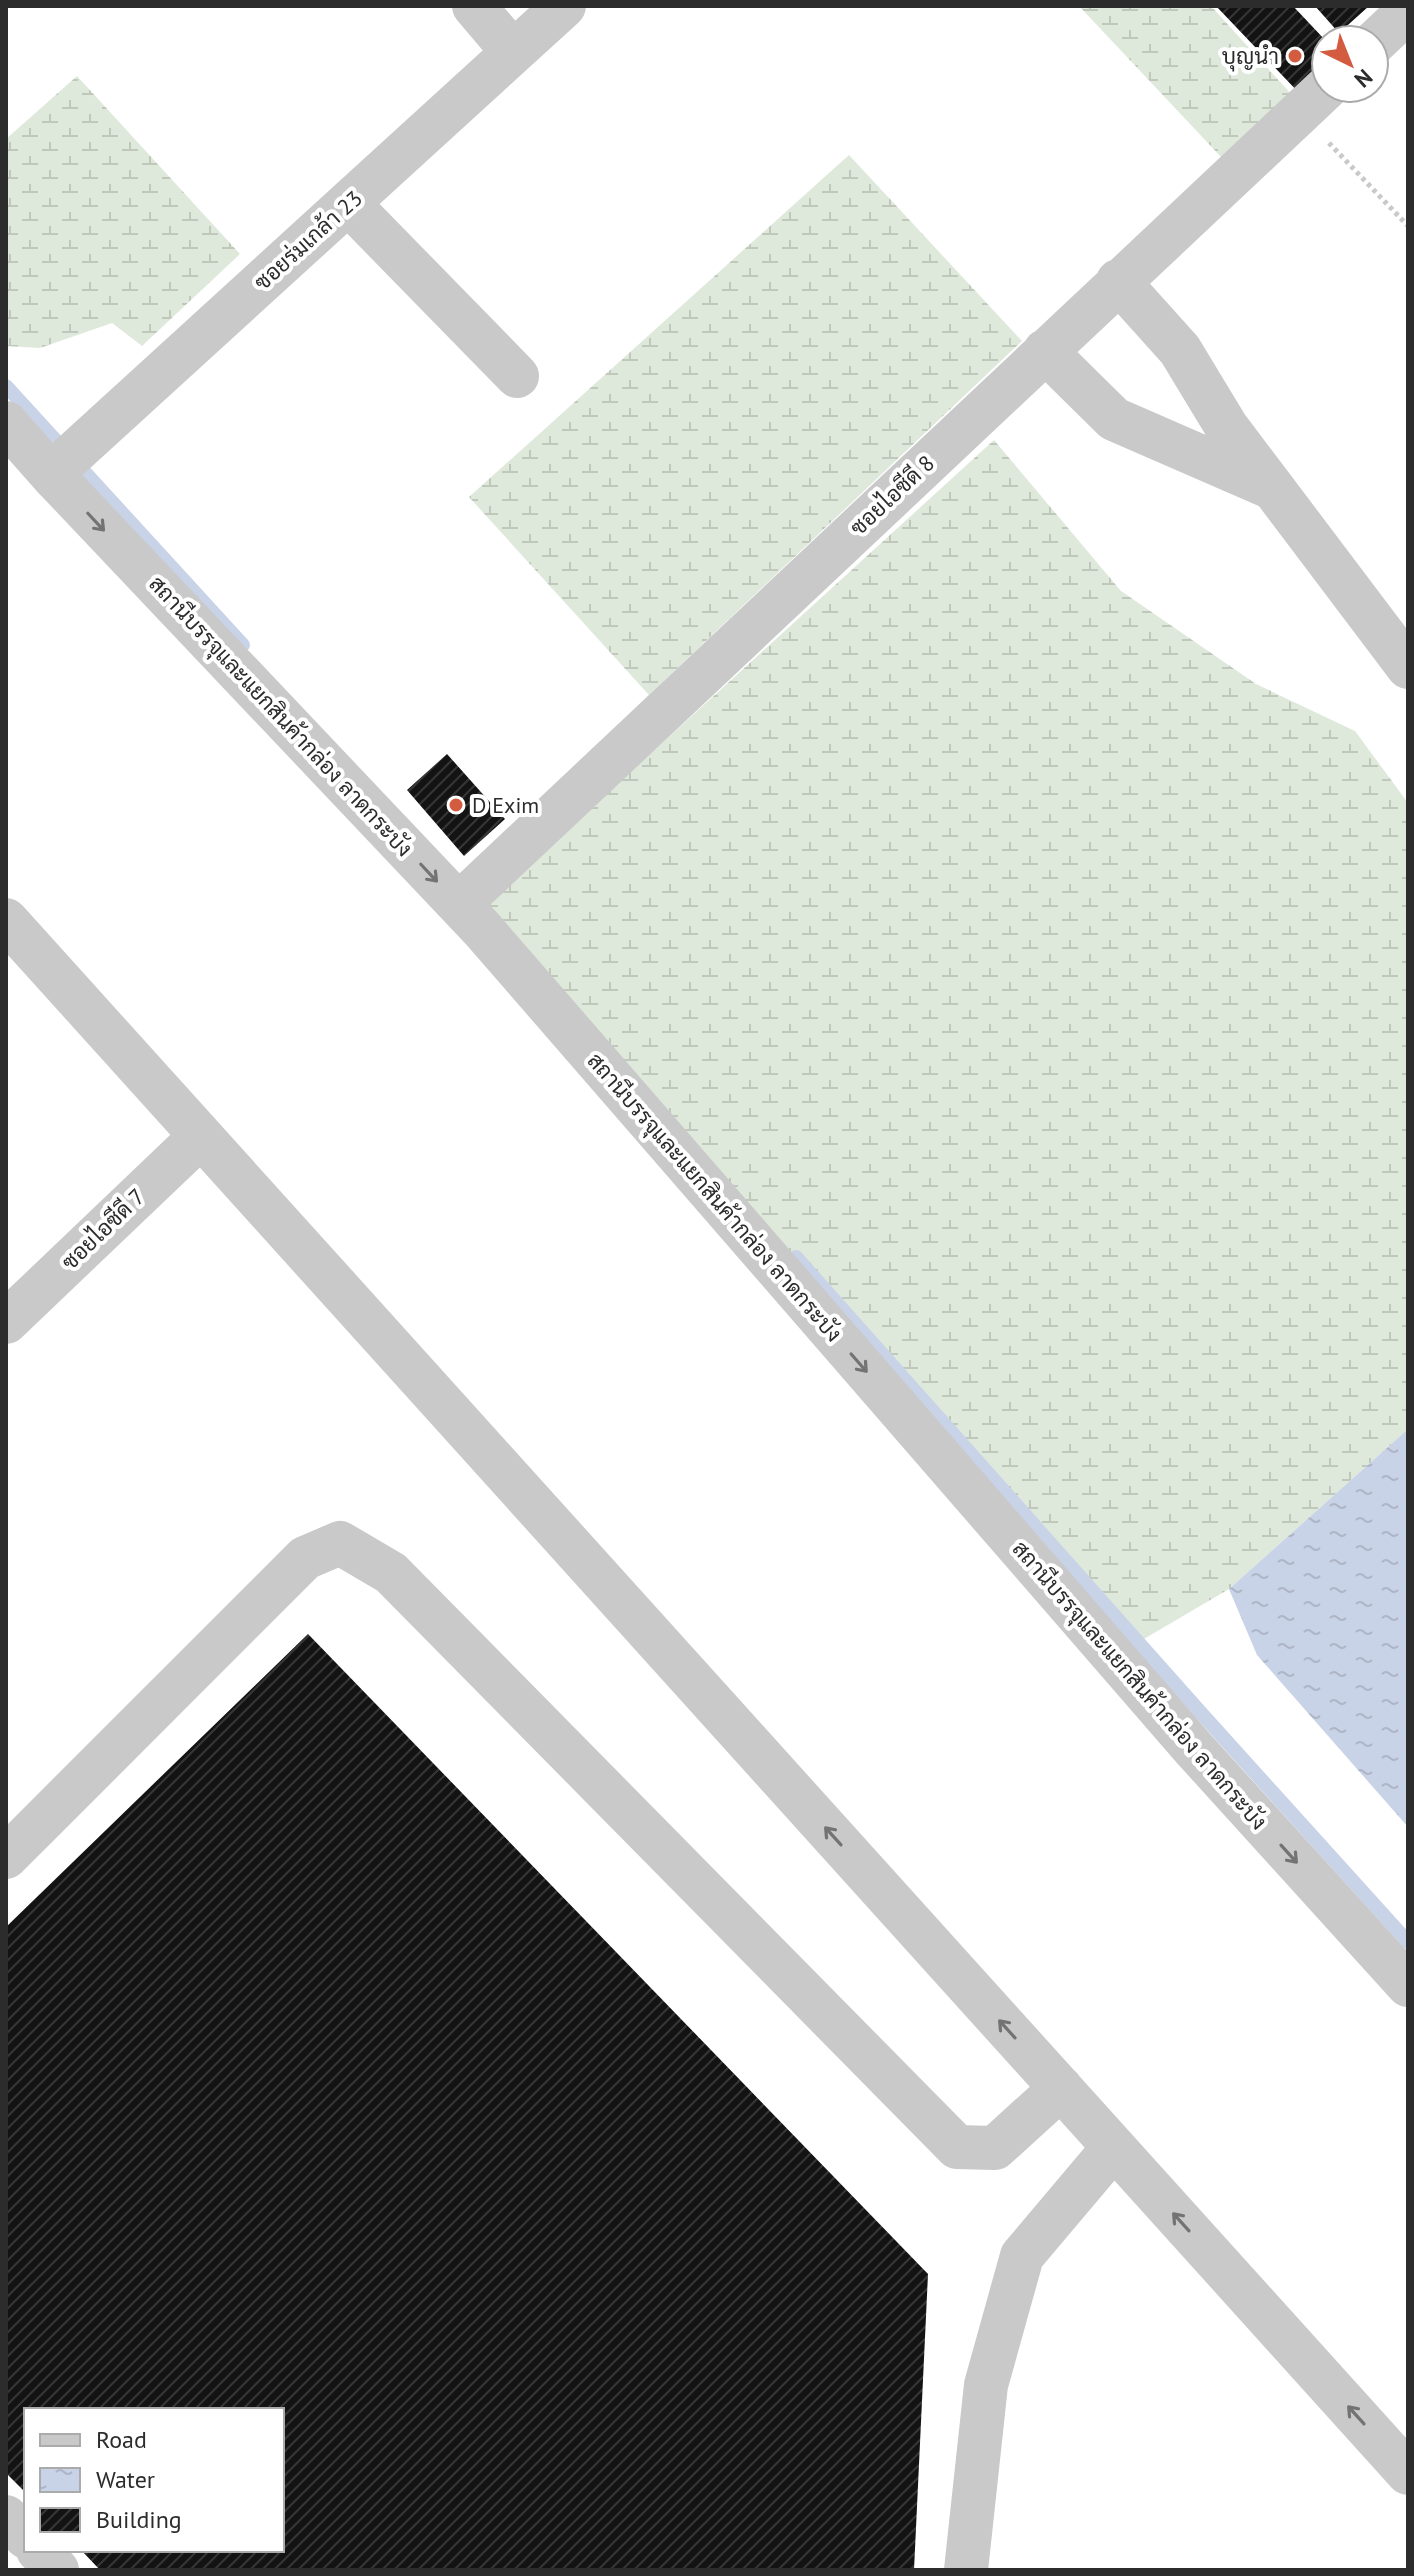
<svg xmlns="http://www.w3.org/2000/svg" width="1414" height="2576" font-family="'PT Sans',Sarabun,sans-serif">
<defs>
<pattern id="wetland-marsh" width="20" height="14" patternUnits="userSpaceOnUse" patternTransform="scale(2)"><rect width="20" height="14" fill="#dfe9db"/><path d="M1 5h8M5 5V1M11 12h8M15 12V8" fill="none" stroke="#c0c8bc"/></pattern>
<pattern id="water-ripples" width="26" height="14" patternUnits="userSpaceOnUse" patternTransform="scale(2)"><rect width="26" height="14" fill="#c9d3e7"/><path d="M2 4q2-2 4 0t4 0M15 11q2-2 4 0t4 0" fill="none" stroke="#adb5c6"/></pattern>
<pattern id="building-hatch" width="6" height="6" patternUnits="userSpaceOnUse" patternTransform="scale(2)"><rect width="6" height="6" fill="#131313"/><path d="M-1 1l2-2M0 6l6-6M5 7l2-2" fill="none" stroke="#363636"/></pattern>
</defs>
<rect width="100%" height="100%" fill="#fff"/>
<!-- wetland -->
<path fill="url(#wetland-marsh)" d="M1079 6H1211L1293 96 1222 158Z
M77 76 240 254 142 346 112 323 40 348 6 346V139Z
M849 155 1022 341 649 695 469 497Z
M994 440 1121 591 1256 684 1355 731 1408 803V1429L1229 1589 1132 1646 476 913Z"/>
<!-- water -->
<path fill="url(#water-ripples)" d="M1408 1429V1827L1257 1655 1229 1589Z"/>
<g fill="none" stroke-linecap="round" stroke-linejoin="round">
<!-- stream -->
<path stroke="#c9d3e7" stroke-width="14" d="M6 386 243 645
M796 1257 1202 1714 1408 1942"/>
</g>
<!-- building -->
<path fill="url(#building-hatch)" d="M1216 6H1293L1326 41V72L1301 95Z
M1315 6H1369L1339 33Z
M447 754 505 819 464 856 407 790Z
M308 1634 928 2274 914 2570H100L81 2550H282V2410H26V2493L6 2473V1927Z"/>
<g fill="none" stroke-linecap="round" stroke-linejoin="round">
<!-- path -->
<path stroke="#c9c9c9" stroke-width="5" stroke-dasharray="4 4" stroke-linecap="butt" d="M1329 143 1408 226"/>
<!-- minor -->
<path stroke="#c9c9c9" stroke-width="44" d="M474 6 513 52
M1374 43 1408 11
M348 203 517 376
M1118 281 1180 350 1226 426 1408 667
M1045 351 1114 419 1268 486
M6 423 51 474 482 929 1194 1749 1408 1985
M51 474 564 6
M459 904 1326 88
M6 920 1408 2473
M6 1322 201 1136
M6 1857 305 1558 340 1543 391 1573 957 2147 995 2148 1061 2088
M6 2517 26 2537
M38 2550 57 2570
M966 2570 986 2385 1022 2256 1114 2147"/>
</g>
<!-- one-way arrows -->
<defs><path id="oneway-shaft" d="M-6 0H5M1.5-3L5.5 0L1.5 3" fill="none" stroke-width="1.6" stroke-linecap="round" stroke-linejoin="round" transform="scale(2)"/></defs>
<g stroke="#737373">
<use href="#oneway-shaft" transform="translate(96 522) rotate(47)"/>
<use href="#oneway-shaft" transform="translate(429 873) rotate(47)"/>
<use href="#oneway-shaft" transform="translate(859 1363) rotate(49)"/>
<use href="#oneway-shaft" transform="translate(833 1836) rotate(-132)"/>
<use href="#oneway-shaft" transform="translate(1289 1854) rotate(48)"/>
<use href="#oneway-shaft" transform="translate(1007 2029) rotate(-132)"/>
<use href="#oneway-shaft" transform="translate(1181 2222) rotate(-132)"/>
<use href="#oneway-shaft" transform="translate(1356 2415) rotate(-132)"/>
</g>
<!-- markers -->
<g fill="#d25b40" stroke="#fff" stroke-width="3">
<circle cx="1295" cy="56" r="8"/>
<circle cx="456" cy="805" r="8"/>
</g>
<g text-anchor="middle" stroke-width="8" stroke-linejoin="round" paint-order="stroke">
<!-- poi labels -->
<g font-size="22" fill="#2c2c2c" stroke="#fff" text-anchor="end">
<text x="1279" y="64">บุญนำ</text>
<text x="472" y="813" text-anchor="start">D Exim</text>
</g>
<!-- street labels -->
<g font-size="22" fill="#2c2c2c" stroke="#fff">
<text transform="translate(308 240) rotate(-42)" y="8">ซอยร่มเกล้า 23</text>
<text transform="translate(892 495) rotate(-43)" y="8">ซอยไอซีดี 8</text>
<text transform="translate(281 716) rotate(47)" y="8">สถานีบรรจุและแยกสินค้ากล่อง ลาดกระบัง</text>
<text transform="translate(715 1197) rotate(49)" y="8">สถานีบรรจุและแยกสินค้ากล่อง ลาดกระบัง</text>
<text transform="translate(103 1229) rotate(-44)" y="8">ซอยไอซีดี 7</text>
<text transform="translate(1140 1685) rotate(49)" y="8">สถานีบรรจุและแยกสินค้ากล่อง ลาดกระบัง</text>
</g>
</g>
<!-- border -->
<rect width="1414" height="2576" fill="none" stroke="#2c2c2c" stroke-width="16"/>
<!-- legend -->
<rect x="24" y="2408" width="260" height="144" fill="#ffffff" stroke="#ababab" stroke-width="2"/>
<rect x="40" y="2434" width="40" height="12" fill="#c9c9c9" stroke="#ababab" stroke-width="2"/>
<text x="96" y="2448" font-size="24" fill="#2c2c2c">Road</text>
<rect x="40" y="2468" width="40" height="24" fill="url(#water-ripples)" stroke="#ababab" stroke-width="2"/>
<text x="96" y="2488" font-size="24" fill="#2c2c2c">Water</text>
<rect x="40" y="2508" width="40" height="24" fill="url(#building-hatch)" stroke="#ababab" stroke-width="2"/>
<text x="96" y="2528" font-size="24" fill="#2c2c2c">Building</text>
<!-- north arrow -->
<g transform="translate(1350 64) rotate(137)"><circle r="38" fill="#ffffff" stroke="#ababab" stroke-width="2"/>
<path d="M0-6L14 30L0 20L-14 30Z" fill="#d25b40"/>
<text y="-12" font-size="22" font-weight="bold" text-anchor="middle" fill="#2c2c2c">N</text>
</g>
</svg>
